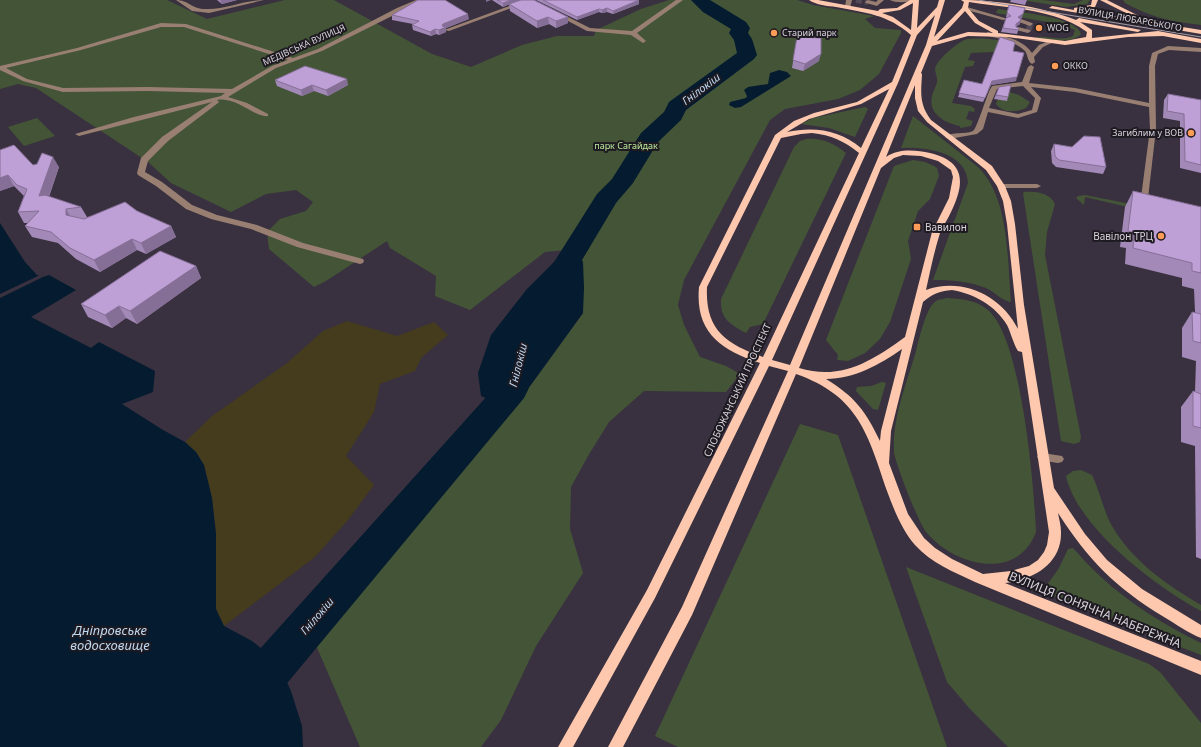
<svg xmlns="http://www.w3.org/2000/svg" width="1201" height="747" font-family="'Noto Sans',sans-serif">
<rect width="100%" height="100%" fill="#39313f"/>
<!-- green -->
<path fill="#445537" d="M0 0H167L207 19 285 0H334L432 54 471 67 522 45 557 36H594L596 30 641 9 669 0H797L813 5 874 16 865 19 875 28 901 30V33L879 74 860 90 838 99 785 109 770 120 684 280 678 305 684 325 700 357 726 366 740 374 726 392 644 391 609 422 588 456 571 487 570 529 583 573 536 646 501 720 481 747H360L315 643 371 572 509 408 525 393 583 313 577 249 545 252 470 310 435 296 436 276 390 248 387 241 326 281 314 287 269 249 267 232 280 219 306 211 313 202 296 190 266 194 231 212 171 183 148 162 36 88 18 84 0 89Z
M1021 0H1043L1074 4 1083 0H1090L1087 4 1066 7Z
M1123 0H1201V25C1170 21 1153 18 1125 3Z
M998 9C1015 12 1077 16 1081 34 1071 45 1048 39 1035 37 1048 35 1060 42 1073 36L1075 30 1059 24 996 13Z
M967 39C980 38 1006 38 1015 48L1013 51 971 53 968 60 975 61 973 66 965 67 952 103 971 106 975 109 974 112 969 111 966 119 973 121 971 126 960 128V126C945 123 928 114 932 96 933 91 936 87 937 82 938 78 935 73 935 69 937 59 958 42 967 39Z
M1009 92 1019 95 1030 102 1026 108C1016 112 1004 114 996 104L998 99 1007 101Z
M865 107 868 109 855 137 829 128 801 124 813 118Z
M913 116 978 167C1010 199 1007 259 1011 302 1002 301 995 292 986 288 969 281 951 280 933 280L968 183C967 152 925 146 901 148Z
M37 118 55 136 24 146 8 127Z
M806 139C823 138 833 143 846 153L763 324 750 327 746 333C730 324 720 319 721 299L794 147 800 141Z
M913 160 925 162 934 166 937 168 939 176 930 199 918 211 908 241 911 259 890 322 880 339 865 353 848 361 837 360 838 355 826 340 894 166Z
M1025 192C1036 191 1050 193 1055 204L1047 232 1045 255 1081 437 1080 442 1074 444 1061 441 1026 213 1023 193Z
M1085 195 1151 208 1201 224 1085 197 1084 205 1076 198 1078 196Z
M948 298C962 299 976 300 988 310 1022 339 1034 486 1036 532 1017 582 955 566 927 533 919 525 895 462 894 452 892 418 907 383 916 351 919 340 926 307 936 301 939 299 944 299 948 298Z
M882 382 886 383 878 410 873 409 856 391 857 387 871 386Z
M800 424 838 435 947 747H678L655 736Z
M1081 470 1092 475C1100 491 1103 510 1112 526 1132 561 1167 585 1201 605V611C1156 587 1077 527 1066 476L1073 471Z
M1073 548C1082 558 1091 568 1101 577 1130 604 1166 626 1201 643V655L1042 592 1059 568 1068 549Z
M906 567 1149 664 1160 672 1201 723V747H1008L970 709 947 682Z"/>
<!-- sand -->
<path fill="#443c1c" d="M347 321 397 336 434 322 448 335 421 358 415 371 380 384 374 412 346 456 374 485 348 520 315 557 224 626 216 609V534L212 498 204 465 196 452 185 442 212 416 287 363 323 331Z"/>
<!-- water -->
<path fill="#041b30" d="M779 70 787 72 791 76 741 107 735 108 729 105 730 102 746 98 747 96 744 90 748 87 768 84 770 73Z
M0 223 25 262 37 275 43 277 49 275 76 290 31 317 91 348 99 342 155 371 153 392 122 404 163 430 185 442 196 452 204 465 212 498 216 534V609L224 626 252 641 277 661 291 691 302 726 303 747H0Z
M577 249 583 262 584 288 583 313 525 393 509 408 481 396 478 373 491 335 527 289 561 255Z"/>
<!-- pier -->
<path fill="#39313f" d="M40 275 43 277 0 298V294Z"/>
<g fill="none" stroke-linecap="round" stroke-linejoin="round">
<!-- river -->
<path fill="#041b30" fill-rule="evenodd" d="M691 0H710L746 22 750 28 748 33 752 39 757 55 754 59 686 110 681 120 658 142 633 183 616 203 563 292 553 295 543 292 539 286 597 194 612 179 641 133 664 112 669 102 737 53 734 40 729 33 731 29 703 12Z
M519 355 530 358 535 366 528 390 524 398 234 747H181L187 730 497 385 503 366 508 358Z"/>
<!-- minor-tunnel -->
<path stroke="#514957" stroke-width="6" stroke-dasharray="6 3" stroke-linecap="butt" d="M856 0 868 2
M1029 30 1030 24"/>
<!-- minor -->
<path fill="#997f72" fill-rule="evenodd" d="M176 0C189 0 192 10 208 9 227 9 245 0 264 0L209 13 192 11Z
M416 0H424L322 51 276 68 228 97 247 103 268 114V116C255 118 236 96 217 100L219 102 218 103 168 141 148 161 145 172 162 182 192 205 217 215 257 225 303 243 363 259 364 261 363 263 360 264 297 247 251 229 211 219 186 209 156 186 138 175 137 173 141 158 162 137 212 102 79 136 75 134 134 117 221 96 225 93 148 91 63 92 23 81 0 70V66L77 48 161 23 186 24 293 58 318 49 397 8ZM161 27H184L288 60 272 66 232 89 148 87 63 88 27 79 6 68 81 50Z
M676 0H683L637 33 646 41 643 43 631 35 587 31 553 13 558 12 590 28 632 31Z
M846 0H852L850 8 845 7Z
M868 0 876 2 878 0H884L877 6 866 3 865 2Z
M890 0H913C908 3 895 3 890 0Z
M520 2 525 3 449 31 444 30Z
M963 7H967L1008 19 1003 20 963 9Z
M1021 19 1032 23 1033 24 1030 26 1019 22 1018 21Z
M1018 27 1030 30 1031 31 1028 33 1016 30V28Z
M988 32C1003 36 1023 39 1032 53L1039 45 1051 40 1054 42 1043 47 1034 57 1035 62 1032 64C1027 61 1028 55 1025 51 1015 41 998 39 986 35L985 34Z
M1168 46 1201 48V52L1169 50 1158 54 1155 66 1156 129 1147 207H1144L1140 205 1150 129 1149 107 1075 92 1031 87 1041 98 1037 112 1018 118 988 112 983 129 977 134 949 139 945 137C953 131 964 135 973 131 977 129 987 93 992 86L1022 82 1028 67 1031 65 1034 67 1029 83 1075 88 1149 103V66L1152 53ZM1023 86 1035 98 1032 110 1018 114 989 108 997 89Z
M998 184H1037L1041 186 1037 188H998Z
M1043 453 1062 456 1064 459 1062 462 1058 463 1039 460 1037 457 1039 454Z"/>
<!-- major -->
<path fill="#fec8ae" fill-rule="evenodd" d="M809 0H818L878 11 880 9 897 8 910 0H919L917 28 937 7 939 0H945L934 37 962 8 964 2 961 0C997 0 1044 7 1076 20L1079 18 1141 30 1138 32 1080 22 1092 30V38L1158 31 1201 39V43L1163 36 1128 37 1065 45 1008 37 968 36 932 46 921 73 922 74C921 93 919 104 931 120L992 166 1005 186 1011 201 1015 224 1024 305 1054 488 1085 534 1107 560 1142 589 1201 625V638C1188 633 1176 624 1164 617 1115 587 1089 561 1058 513 1059 519 1061 525 1061 532 1062 564 1033 580 1005 583L1201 661V675L975 582C954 572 931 563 915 545 902 530 894 510 887 491 868 435 859 396 796 374L692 615 623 747H608L682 607 788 371 769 366 655 598 573 747H558L647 590 760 363C720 350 695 332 699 287L775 135 794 121 814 113 857 102 892 82 911 35C887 14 866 13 836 7 828 6 816 5 809 0ZM969 2C1006 8 1056 9 1087 32L1086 37 1065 41 998 33V31L979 21 968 8ZM913 3 911 30 893 17 882 13 900 10ZM965 11 975 23 993 33 968 32 937 41ZM935 15 926 45 790 365 772 360 898 83 917 35ZM915 85V98L918 111 927 122 986 170 997 186 1003 201 1007 224 1018 329C1001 295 962 277 926 290 930 272 934 252 940 233 942 227 947 221 950 214 964 186 968 162 930 153 916 150 899 148 886 157ZM889 89 861 148C840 130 814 126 787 132L809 119 861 104ZM812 133C831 135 844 141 859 153L763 357C725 344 705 329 707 287L781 138 801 134ZM903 155 921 156 938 161 951 170 953 177 949 198 932 232 905 337C872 361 841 381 799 368L881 168 894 158ZM952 290C974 294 995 305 1007 325 1011 333 1013 343 1018 351L1022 352 1049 532 1047 545 1044 552 1038 560 1029 566 1011 571 983 574 952 559 935 548 924 538 908 514 889 463 891 431 923 302C932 294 939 291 952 290ZM902 349 881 431 880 441C865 410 855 397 826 379 854 379 879 365 902 349Z
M1092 0H1098L1095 7 1077 10 1201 30V34L1049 8 1052 6 1074 10V8L1091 5Z
M1100 0H1107L1143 18 1138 19Z"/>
<!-- tram -->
<path stroke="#a09aa4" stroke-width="1" d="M978 0 1201 37"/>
</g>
<!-- wall -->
<path fill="#a389b8" d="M217 0H237L222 4Z
M492 0H521L568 17V23L556 28 549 24 537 28 510 11 509 4 503 7Z
M536 0H639V4L613 14 607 12 602 13 599 12 577 20Z
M1011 0H1027L1025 5 1010 2Z
M1009 5 1022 18 1020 19V24L1016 27 1019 28 1017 34 1001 32 1006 18 1007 17H1006Z
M392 15 469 19 446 28V32L439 35 436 34 431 36 413 30 412 25 413 24 392 20Z
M797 37 819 61 803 71 792 68Z
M1013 51 1016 81 991 85 983 102 958 97 964 80 982 84Z
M275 80 348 85 328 96 314 91 302 96 277 86Z
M999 87 1008 97 1007 101 994 99Z
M1168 94 1201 100V173L1180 168V121L1163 118 1164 100Z
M1054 144 1106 167 1103 174 1056 167 1052 163 1051 151Z
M0 150 33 165 59 167 49 197 81 207 87 217 137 211 171 226 176 237 146 254 137 250 100 272 76 259 58 243 32 237 25 226 28 223H24L18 212 24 196 14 186 0 191Z
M1133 191 1201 207V559L1196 557 1195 446 1181 442V407L1193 391 1195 392 1196 361 1182 357V328L1192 312H1195L1194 289 1182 286V278L1125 264 1126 248 1120 247 1125 207Z
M196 266 201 278 137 324 126 318 112 328 88 317 81 304Z"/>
<!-- shaded-wall -->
<path fill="#856f96" d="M220 0H237L222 4Z
M486 0H491L486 2Z
M511 0H521L503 7V3Z
M639 0V4L613 14V11Z
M607 8V12L602 13V10Z
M599 9V12L577 20V17Z
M468 14 469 19 446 28V32L439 35V30L442 26 443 24Z
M1023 14 1022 18 1017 21 1018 17Z
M548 17 549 24 537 28V21Z
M568 17V23L556 28V21Z
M1021 20 1020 24 1014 28 1016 24Z
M435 29 436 34 431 36 430 32Z
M821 54 819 61 803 71 805 64Z
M1017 77 1016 81 991 85 983 102 992 81Z
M347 79 348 85 328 96 326 90Z
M312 85 314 91 302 96 301 90Z
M53 157 59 167 45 207 39 196Z
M8 175 14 186 0 191V178Z
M66 209 72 219 66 215Z
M171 226 176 237 146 254 141 243Z
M132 239 137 250 100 272 94 260Z
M196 266 201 278 137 324 130 311Z
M119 306 126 318 112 328 105 315Z"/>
<!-- building -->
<path fill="#be9fd6" stroke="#856f96" d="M418 0H445L468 14 443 24 442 26 446 27 439 30 435 29 430 32 412 25 419 21 392 15Z
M497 0H511L503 3Z
M521 0H534L568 17 556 21 548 17 537 21 509 4Z
M543 0H639L613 11 607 8 602 10 599 9 577 17Z
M1009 5 1025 8 1023 14 1018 17 1021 20 1016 24V27L1019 28 1018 30 1003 28 1006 18 1011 16 1007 13Z
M797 37 821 38V54L805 64 793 60Z
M1000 37 1015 42 1013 51 1024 53 1017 77 992 81 985 98 959 93 964 80 982 84Z
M305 66 347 79 326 90 312 85 301 90 275 80Z
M1011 85 1008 97 996 95 999 87Z
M1168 94 1201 100V165L1185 161 1184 114 1167 111Z
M1084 136 1100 137 1106 167 1059 160 1055 156 1054 144 1072 147Z
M14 145 33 165 37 164 42 153 53 157 39 196 45 195 81 207 66 209V215L84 219 125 202 137 211 171 226 141 243 132 239 94 260 70 248 51 232 25 226 39 211 18 212 27 189 17 185 8 175 0 178V150Z
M1133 191 1201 207V273L1192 271V263L1133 248 1134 233 1128 231Z
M160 251 196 266 130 311 119 306 105 315 81 304Z
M1192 312 1201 314V343L1193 341Z
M1193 391 1201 394V428L1193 426Z"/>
<!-- markers -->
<g fill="#fd9c56" stroke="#1e1a21" stroke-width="1.5">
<circle cx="1039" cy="28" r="4"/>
<circle cx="774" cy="33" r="4"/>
<circle cx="1055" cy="66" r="4"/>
<circle cx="1191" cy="133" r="4"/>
<rect x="913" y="223" width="8" height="8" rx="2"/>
<circle cx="1161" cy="236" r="4"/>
</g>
<g text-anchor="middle" stroke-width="4" stroke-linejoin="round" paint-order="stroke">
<!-- far-street labels -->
<g font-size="9" fill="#d8d3dc" stroke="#1e1a21">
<text transform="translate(1130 19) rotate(10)" y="3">ВУЛИЦЯ ЛЮБАРСЬКОГО</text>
<text transform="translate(304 45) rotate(-24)" y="3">МЕДІВСЬКА ВУЛИЦЯ</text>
</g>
<!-- far-poi labels -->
<g font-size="9" fill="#d8d3dc" stroke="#1e1a21" text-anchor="start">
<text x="1047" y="31">WOG</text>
<text x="782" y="36">Старий парк</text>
<text x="1063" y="69">ОККО</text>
<text x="1183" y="136" text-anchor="end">Загиблим у ВОВ</text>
</g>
<!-- far-park labels -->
<g font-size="9" fill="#bcea9c" stroke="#1e1a21">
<text x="626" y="149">парк Сагайдак</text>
</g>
<!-- poi labels -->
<g font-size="10" fill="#d8d3dc" stroke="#1e1a21" text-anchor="start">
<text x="925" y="231">Вавилон</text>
<text x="1153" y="240" text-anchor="end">Вавілон ТРЦ</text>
</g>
<!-- street labels -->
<g font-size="10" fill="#d8d3dc" stroke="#1e1a21">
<text transform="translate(737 390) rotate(-65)" y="4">СЛОБОЖАНСЬКИЙ ПРОСПЕКТ</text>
</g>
<!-- water labels -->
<g font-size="11" font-style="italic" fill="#bed8f2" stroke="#1e1a21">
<text transform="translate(701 89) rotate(-37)" y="4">Гнілокіш</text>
<text transform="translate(518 365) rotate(-76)" y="4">Гнілокіш</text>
<text transform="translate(317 616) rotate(-49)" y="4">Гнілокіш</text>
</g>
<!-- near-street labels -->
<g font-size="12" fill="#d8d3dc" stroke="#1e1a21">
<text transform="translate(1095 610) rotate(22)" y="4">ВУЛИЦЯ СОНЯЧНА НАБЕРЕЖНА</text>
</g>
<!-- near-water labels -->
<g font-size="13" font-style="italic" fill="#bed8f2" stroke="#1e1a21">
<text x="110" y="635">Дніпровське<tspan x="110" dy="15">водосховище</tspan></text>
</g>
</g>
</svg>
